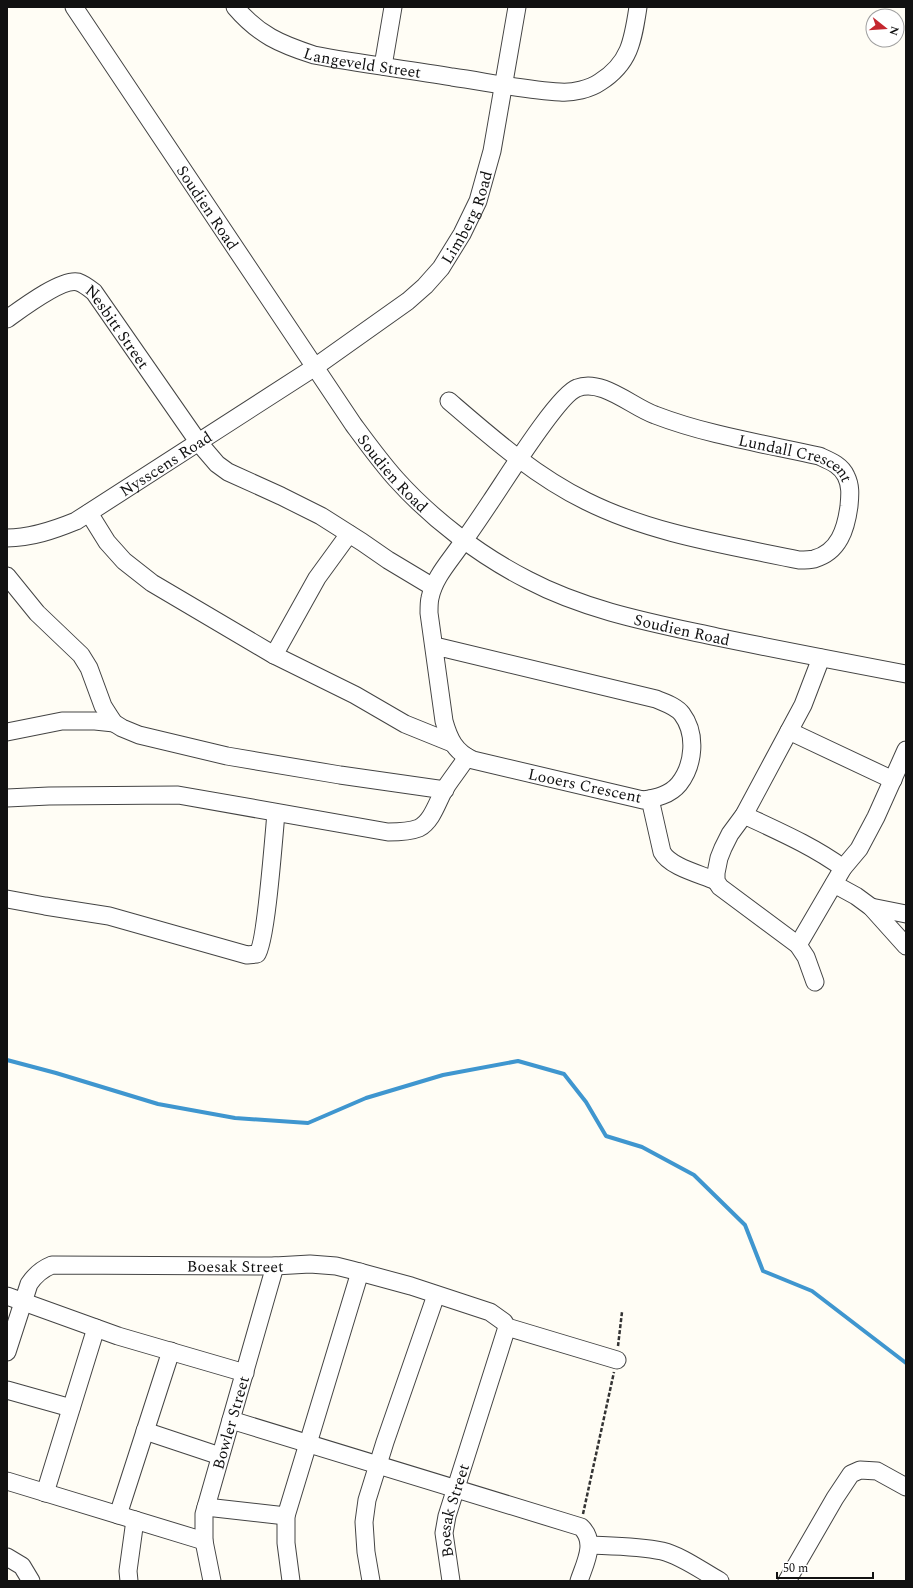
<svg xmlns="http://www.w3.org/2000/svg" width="913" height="1588" font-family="Spectral,serif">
<rect width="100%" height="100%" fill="#fffdf5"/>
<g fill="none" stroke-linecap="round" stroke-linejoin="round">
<!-- stream -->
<path stroke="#3f96cf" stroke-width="4" d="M7 1060 56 1073 158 1104 235 1118 308 1123 366 1098 443 1075 518 1061 564 1074 586 1102 606 1136 642 1147 694 1175 745 1225 763 1271 812 1291 906 1363"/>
<defs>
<g id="minor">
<path id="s1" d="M74 7 353 424C367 443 380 461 396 479 432 519 479 555 528 580 587 611 653 623 717 637 780 650 843 662 906 674"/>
<path id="s2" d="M235 7C259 35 280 44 314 55 360 64 406 69 452 77 487 82 525 90 560 92 573 93 590 89 600 82 630 63 633 40 638 7"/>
<path d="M383 66 393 7"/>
<path id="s3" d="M7 319C21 309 62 278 78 282 84 284 89 288 94 292L199 443 217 464 228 472 281 496 321 516 362 542 388 560 433 587"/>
<path d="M89 513 107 542 124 561 152 583 274 655 355 695 405 724 452 743"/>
<path id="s4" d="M7 538C31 538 54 530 76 521L315 367 408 301 425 286 441 268 462 234 478 201 492 151 517 7"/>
<path d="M7 576 37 613 81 655 89 668 103 706 110 717 114 723 122 728 139 735 227 756 340 775 445 790"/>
<path id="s5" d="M435 646 656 699C665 703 676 706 682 714 697 734 694 765 679 784 670 795 656 798 643 800L473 760C455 752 449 739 444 721L429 613C429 608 429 602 430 598 434 578 449 562 460 546 471 531 481 516 491 501 506 479 558 395 577 388 602 378 632 407 655 415 707 435 765 444 819 456 830 461 841 465 846 476 851 486 850 495 849 506 846 529 839 552 814 559 810 560 804 560 799 560 728 545 652 534 586 501 535 476 492 438 449 401"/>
<path d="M274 655 317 578 349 534"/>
<path d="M789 731 893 780"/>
<path d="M7 732 62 721H95L114 723"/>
<path d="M7 798 49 796 178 795 388 832C398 832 409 832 419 828 432 821 437 803 444 790 451 779 460 768 467 757"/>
<path d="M650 799 662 852C670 867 700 874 716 881"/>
<path d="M744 815C778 831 813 846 843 868"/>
<path d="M834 884 856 896 871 907 906 946"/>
<path d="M7 899 45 906 109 916 247 955 257 954C266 944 274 834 276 813"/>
<path d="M871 907 906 914"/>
<path d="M798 945 843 868 859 849 876 817 906 750"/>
<path d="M815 982 806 957 798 945 720 887 716 881V873L719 858 723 848 730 834 744 815 803 705 821 658"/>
<path d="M7 1296 118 1336 245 1373"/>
<path id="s6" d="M7 1352 29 1284C35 1275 42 1269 52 1265L275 1266 310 1264 336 1266 352 1270 411 1286 490 1312 504 1322 507 1327 617 1360"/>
<path d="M7 1390 71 1408"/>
<path d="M231 1420 581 1527C597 1542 585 1563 579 1581"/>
<path d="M145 1431 220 1456"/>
<path d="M7 1481 204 1541"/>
<path d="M45 1493 96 1328"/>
<path d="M206 1507 286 1516"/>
<path d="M118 1515 171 1351"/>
<path d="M590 1545C614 1546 639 1546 662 1551 682 1556 702 1571 720 1581"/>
<path d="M7 1557 22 1566 31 1581"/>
<path d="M129 1581 128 1571 135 1520"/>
<path id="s7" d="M212 1581 204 1541V1514L275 1266"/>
<path d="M291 1581 286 1543V1516L360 1272"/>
<path d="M371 1581 366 1552 364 1522 367 1500 385 1442 436 1295"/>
<path id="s8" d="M451 1581 444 1533 447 1516 507 1327"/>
<path d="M787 1581 835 1498 851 1474 860 1470 877 1471 906 1487"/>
</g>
</defs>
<!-- minor casing -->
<use href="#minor" stroke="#444" stroke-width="19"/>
<!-- path -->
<path stroke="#333" stroke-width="2.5" stroke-dasharray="4 2" stroke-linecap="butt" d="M618 1346 622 1312
M583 1514 614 1372"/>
<!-- minor -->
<use href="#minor" stroke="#fff" stroke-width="17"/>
</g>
<g text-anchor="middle" stroke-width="4" stroke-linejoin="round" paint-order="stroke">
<!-- street labels -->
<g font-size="16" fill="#111" stroke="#fff">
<text dy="6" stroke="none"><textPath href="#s2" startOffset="143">Langeveld Street</textPath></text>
<text dy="6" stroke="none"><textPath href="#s1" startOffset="241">Soudien Road</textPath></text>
<text dy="6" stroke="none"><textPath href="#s4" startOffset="574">Limberg Road</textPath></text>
<text dy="6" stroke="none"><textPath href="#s3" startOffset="142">Nesbitt Street</textPath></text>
<text dy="6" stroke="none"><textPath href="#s5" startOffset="1213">Lundall Crescent</textPath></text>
<text dy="6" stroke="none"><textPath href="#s4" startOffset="178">Nysscens Road</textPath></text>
<text dy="6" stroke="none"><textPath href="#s1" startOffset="565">Soudien Road</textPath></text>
<text dy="6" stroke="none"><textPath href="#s1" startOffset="901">Soudien Road</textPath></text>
<text transform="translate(585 785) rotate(12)" y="6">Looers Crescent</text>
<text dy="6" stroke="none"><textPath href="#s6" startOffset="285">Boesak Street</textPath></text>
<text dy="6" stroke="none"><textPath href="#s7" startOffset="163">Bowler Street</textPath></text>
<text dy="6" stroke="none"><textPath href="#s8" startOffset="72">Boesak Street</textPath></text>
</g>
</g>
<!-- border -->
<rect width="913" height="1588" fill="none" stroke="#111111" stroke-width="16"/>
<!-- north arrow -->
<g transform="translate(885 28) rotate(107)"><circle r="19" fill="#ffffff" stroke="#a0a0a0"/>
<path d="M0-3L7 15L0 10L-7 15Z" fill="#c4262e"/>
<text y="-6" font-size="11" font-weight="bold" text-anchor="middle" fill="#111111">N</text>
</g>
<!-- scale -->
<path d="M777 1572v6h96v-6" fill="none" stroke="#111111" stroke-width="2"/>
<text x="783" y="1572" font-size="12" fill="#111111" stroke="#ffffff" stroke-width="3" paint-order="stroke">50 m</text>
</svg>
